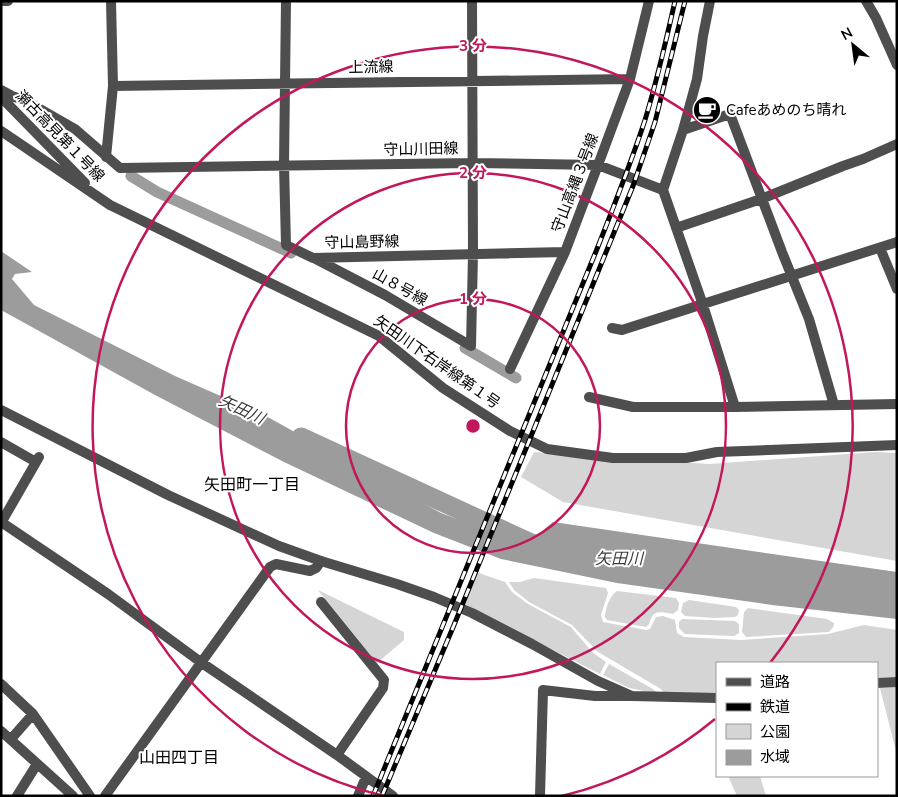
<svg xmlns="http://www.w3.org/2000/svg" width="898" height="797" font-family="'Nunito Sans','Noto Sans JP',sans-serif">
<rect width="100%" height="100%" fill="#fff"/>
<!-- green -->
<path fill="#d5d5d5" d="M534 452 709 464 875 452 897 453V561L563 502 521 477Z
M476 572 505 582 512 592 528 604 571 627 592 652 606 662 600 674 464 604Z
M534 578 606 588 608 593 601 615 603 622 646 630 650 629 656 617 663 616 675 620 677 633 684 637 741 640 828 634 864 625 897 630V677L877 678V663H717V693H664L661 689 598 652 572 625 529 602 514 590 509 582H520Z
M318 590 404 632V640L377 663Z
M617 591 676 598 679 603 678 610 673 614C660 612 653 609 649 624L646 627 607 620 605 617C605 609 610 595 617 591Z
M689 600 736 607 739 610 738 615 735 617 714 618 685 616 681 612 683 603Z
M748 608 827 619 834 623V626L829 632 746 637 742 632 744 612Z
M682 619 735 621 739 624V633L734 636 685 634 679 628V622Z
M609 664 653 689 659 694 629 688 603 675Z
M897 687V755L880 688Z
M728 776H760L766 796H737Z"/>
<!-- water -->
<path fill="#9c9c9c" d="M1 251 32 272 15 274 12 279 34 305 175 376 264 415 441 513 525 545 553 522 897 572V619L772 605 617 583 501 559 434 533 284 462 155 395 1 310Z"/>
<g fill="none" stroke-linecap="round" stroke-linejoin="round">
<!-- canal -->
<path stroke="#9c9c9c" stroke-width="11" d="M131 176 157 192 291 253
M465 348 516 378"/>
<!-- river -->
<path stroke="#9c9c9c" stroke-width="19" d="M301 437 531 543 553 547"/>
<!-- minor -->
<path stroke="#4e4e4e" stroke-width="10" d="M1 1H8
M286 1 284 165 286 245 313 258 565 252
M866 1 876 18 897 65
M113 86 630 79
M1 90 12 96 26 101 75 129 120 168 473 163 598 165 663 190 703 305 735 407
M1 97 85 183
M683 130 730 114 782 252 809 319 834 405
M1 131 110 205 379 336 443 388 510 431 547 449 613 458H686L717 452 897 445
M106 157 113 86 111 1
M663 190 683 130 697 79 703 36 710 1
M676 228 761 199 843 166 863 159 897 144
M880 248 897 289
M314 258 385 295 471 346 473 254 472 1
M612 328 622 330 897 242
M510 369 565 252 598 165 630 79 649 1
M589 397 633 407H735L897 404
M1 442 36 462
M1 522 108 594 202 663 337 755 393 796
M1 523 39 457
M321 602 384 680 383 688 337 755
M1 684 33 714 90 796
M1 731 73 796
M11 739 33 714
M17 796 37 764
M105 796 270 567 276 564 310 571 316 568 321 561
M358 796 366 777
M540 796 543 690 595 696H632"/>
<!-- tertiary -->
<path stroke="#4e4e4e" stroke-width="10" d="M1 410 168 495 279 546 321 561 397 584 434 597 472 613 532 644 598 681 632 696 717 698
M877 683 897 682"/>
<defs>
<path id="rail" d="M373 796 597 249C614 206 631 163 645 120 657 81 666 41 675 1
M382 796 454 625 633 186 655 122 685 1"/>
</defs>
<!-- rail casing -->
<use href="#rail" stroke="#000" stroke-width="5"/>
<!-- rail -->
<use href="#rail" stroke="#fff" stroke-width="3" stroke-dasharray="9" stroke-linecap="butt"/>
</g>
<!-- distance rings -->
<g fill="none" stroke="#c2185b" stroke-width="2.5">
<circle cx="473" cy="426" r="127"/>
<circle cx="473" cy="426" r="253"/>
<path d="M715 719A380 380 0 0 1 562 796M384 796A380 380 0 1 1 770 663"/>
</g>
<!-- icons -->
<defs>
<symbol id="cafe-disc" viewBox="-11 -11 22 22"><circle r="9.5" fill="#000" stroke="#fff"/><path d="M-5.5-4.5H6V0H3Q3 3.5 0 3.5H-2.5Q-5.5 3.5-5.5 0ZM3-3.2v2h1.7v-2ZM-6 4.5H4V6H-6Z" fill="#fff"/></symbol>
</defs>
<g fill-rule="evenodd">
<use href="#cafe-disc" x="691" y="94" width="32" height="32"/>
</g>
<g text-anchor="middle" stroke-width="4" stroke-linejoin="round" paint-order="stroke">
<!-- street labels -->
<g font-size="15" fill="#000" stroke="#fff">
<text transform="translate(371 67) rotate(-1)" y="5">上流線</text>
<text transform="translate(60 136) rotate(46)" y="5">瀬古高見第１号線</text>
<text transform="translate(421 149) rotate(-1)" y="5">守山川田線</text>
<text transform="translate(575 183) rotate(-69)" y="5">守山高縄３号線</text>
<text transform="translate(362 242) rotate(-1)" y="5">守山島野線</text>
<text transform="translate(400 287) rotate(29)" y="5">山８号線</text>
<text transform="translate(437 362) rotate(35)" y="5">矢田川下右岸線第１号</text>
</g>
<!-- poi labels -->
<g font-size="15" fill="#000" stroke="#fff" text-anchor="start">
<text x="726" y="115">Cafeあめのち晴れ</text>
</g>
<!-- water labels -->
<g font-size="16" font-style="italic" fill="#3d3d3d" stroke="#fff">
<text transform="translate(242 409) rotate(25)" y="6">矢田川</text>
<text x="619" y="564">矢田川</text>
</g>
<!-- neighbourhood labels -->
<g font-size="16" fill="#000" stroke="#fff">
<text x="252" y="490">矢田町一丁目</text>
<text x="179" y="763">山田四丁目</text>
</g>
</g>
<circle cx="473" cy="426" r="8" fill="#c2185b" stroke="#fff" stroke-width="2.5"/>
<g font-size="15" text-anchor="middle" font-weight="bold" fill="#c2185b" stroke="#fff" stroke-width="4" stroke-linejoin="round" paint-order="stroke">
<text x="473" y="51">3 分</text>
<text x="473" y="178">2 分</text>
<text x="473" y="304">1 分</text>
</g>
<!-- border -->
<rect width="898" height="797" fill="none" stroke="#000000" stroke-width="5"/>
<!-- legend -->
<rect x="716" y="662" width="162" height="115" fill="#ffffff" stroke="#999999"/>
<rect x="726" y="678" width="25" height="8" fill="#4e4e4e" stroke="#999999"/>
<text x="760" y="687" font-size="15" fill="#000000">道路</text>
<rect x="726" y="703" width="25" height="8" fill="#000000" stroke="#999999"/>
<text x="760" y="712" font-size="15" fill="#000000">鉄道</text>
<rect x="726" y="724" width="25" height="15" fill="#d5d5d5" stroke="#999999"/>
<text x="760" y="737" font-size="15" fill="#000000">公園</text>
<rect x="726" y="750" width="25" height="15" fill="#9c9c9c" stroke="#999999"/>
<text x="760" y="762" font-size="15" fill="#000000">水域</text>
<!-- north arrow -->
<g transform="translate(853 45) rotate(331)" stroke="#ffffff" stroke-width="4" paint-order="stroke">
<path d="M0-4L9 19L0 12L-9 19Z" fill="#000000"/>
<text y="-8" font-size="14" font-weight="bold" text-anchor="middle" fill="#000000">N</text>
</g>
</svg>
